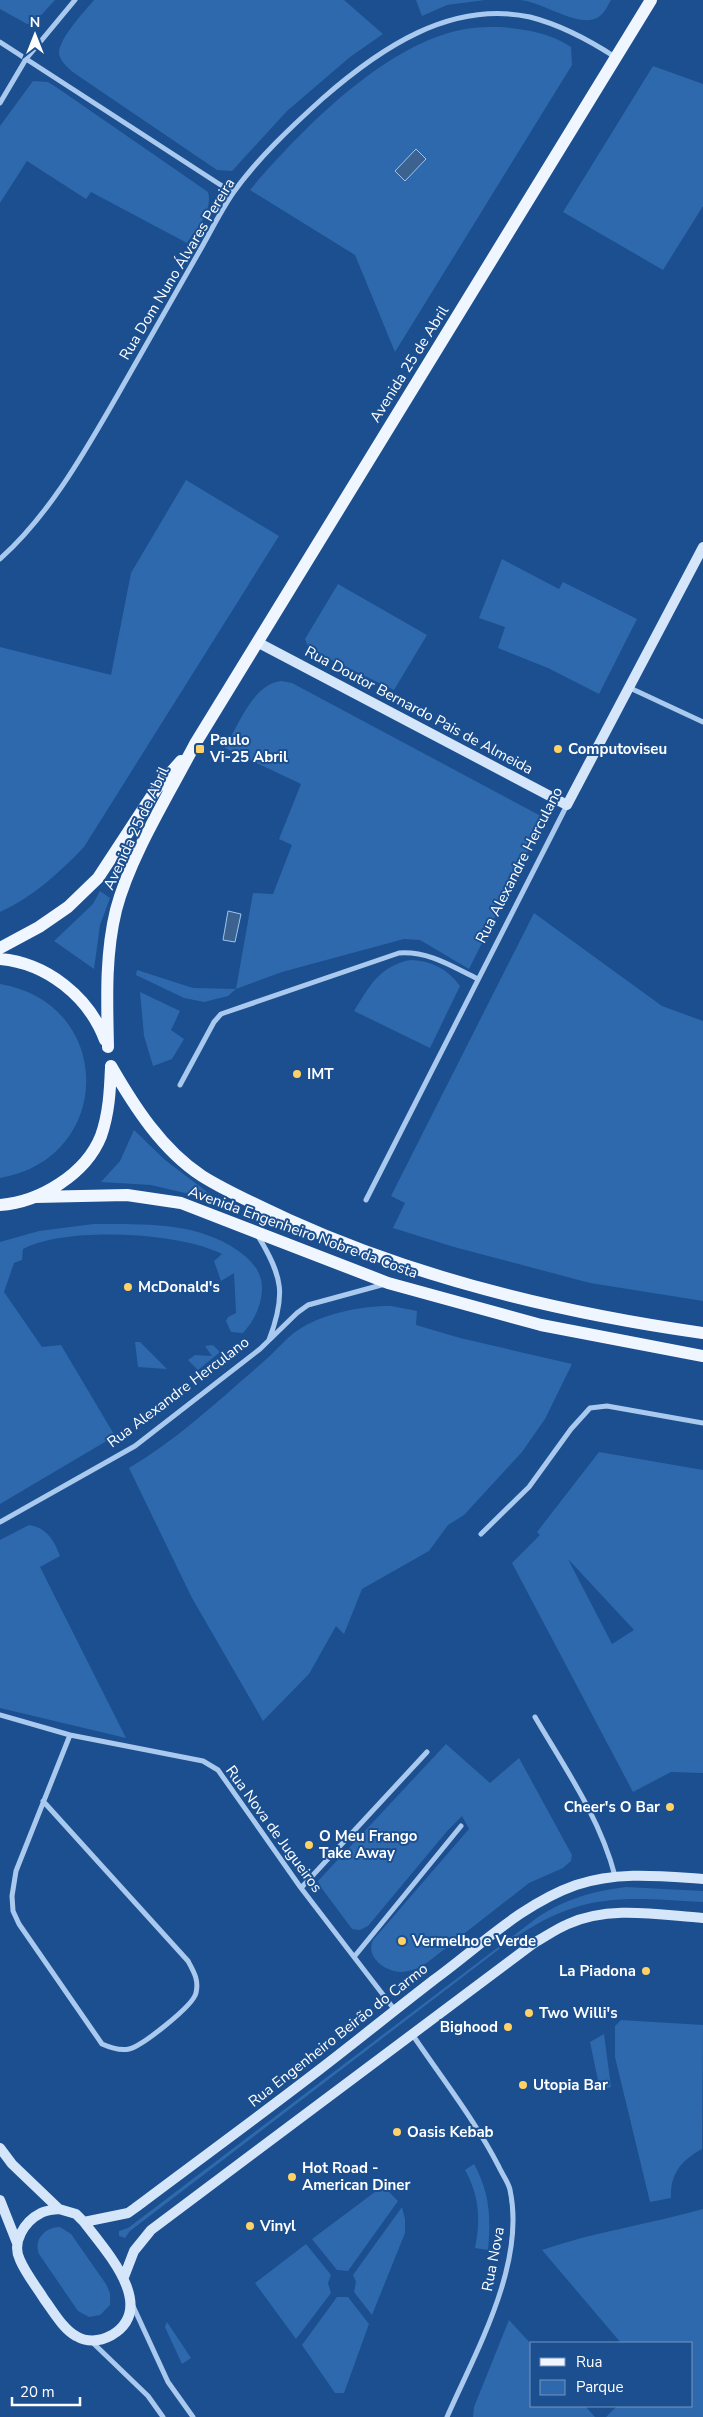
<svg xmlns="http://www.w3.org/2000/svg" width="703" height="2417" font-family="'Nunito Sans',sans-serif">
<rect width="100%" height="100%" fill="#1b4f8f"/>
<!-- green -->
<path fill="#2e69ad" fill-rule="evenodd" d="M0 0H55L33 24H27L0 9Z
M94 0H344L383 34 350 57 287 111 232 171 217 170 77 75C70 70 61 63 59 54 58 39 85 11 94 0Z
M416 0H485L447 5 422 16Z
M520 0H611C608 5 605 12 600 16 582 31 544 2 520 0Z
M501 27C525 29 551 33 571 47L572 65 395 352 355 255 250 190C299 132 380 49 456 31 471 27 486 27 501 27Z
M653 66 703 84V206L663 270 563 212Z
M33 81 48 82 59 89 208 192C213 210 197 228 187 243L91 192 86 199 27 161 0 203V126Z
M186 480 279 536 84 847C59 873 33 897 0 912V647L111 675 131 573Z
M502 559 559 589 563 582 637 619 599 694 548 668 498 648 505 627 479 618Z
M338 584 427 635 394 690 309 649 305 639Z
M281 681 292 683 539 815 541 821 540 827 469 969 420 940 404 939 282 972 236 989 228 996 204 1002 184 998 136 975 137 970 193 988 236 989 253 893 273 894 292 845 279 839 301 784 225 748C238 726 253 684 281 681Z
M100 891 110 898 100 925 94 969 54 941 93 904Z
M534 913 662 1006 703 1021V1301L590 1283 454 1247 393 1228 405 1203 391 1196Z
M410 960C430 960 448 969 460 986L430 1048 354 1011C369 987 379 966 410 960Z
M0 984C115 1003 115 1158 0 1178Z
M140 992 180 1011 171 1030 184 1039 172 1059 153 1066 144 1036Z
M134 1130 165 1160 219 1201 151 1185 101 1182 120 1161Z
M94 1224C145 1224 203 1221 245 1256 255 1265 262 1274 262 1288 262 1305 254 1321 243 1333L231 1332 226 1321 228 1317 236 1313 234 1273 221 1281 214 1261 222 1254C180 1232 65 1226 23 1249L22 1260 14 1263 4 1292 42 1347 61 1345 115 1436 0 1504V1242L39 1231Z
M391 1306 417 1311 416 1325 460 1338 572 1364 545 1419 522 1452 464 1515 448 1525 429 1551 362 1589 344 1634 336 1626 309 1674 263 1721 192 1598 129 1468C178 1439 219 1400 262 1363 274 1353 285 1339 298 1330 324 1313 361 1306 391 1306Z
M135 1342H140L167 1369 138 1367Z
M213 1345 220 1352 198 1370 188 1360 195 1355 212 1356 205 1346Z
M599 1452 703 1470V1773L671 1772 633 1792 512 1563 540 1535 537 1532ZM568 1559 634 1630 612 1644Z
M29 1525C47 1528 54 1540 60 1556L40 1567 126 1738 0 1708V1540Z
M446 1744 490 1783 519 1758 572 1855 571 1861 563 1868 529 1883 428 1962C419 1968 412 1971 402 1972 385 1972 365 1957 373 1940L469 1829 462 1816 448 1830 368 1926 360 1930 352 1929 320 1886 318 1881Z
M626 1887 703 1891V1902C612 1896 574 1893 498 1950L130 2231 125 2238 119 2236V2231L128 2228 538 1917C565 1899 593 1891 626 1887Z
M621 2020 703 2025 702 2149C682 2160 670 2173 671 2198L650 2202 615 2057V2026Z
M604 2034 611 2087 600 2090 590 2042Z
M474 2164C490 2193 491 2218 488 2250L475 2248C481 2219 479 2195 465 2170Z
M383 2186 398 2201 348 2271 337 2270 312 2239Z
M402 2207 405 2219V2233L372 2315 354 2292 356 2282 353 2275Z
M703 2209V2417H606L617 2406H692V2343H621L542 2250C594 2232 650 2224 703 2209Z
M60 2227 71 2234 106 2284 110 2293V2305L100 2315 89 2317 78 2311 39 2254C33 2239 46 2227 60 2227Z
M306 2244 331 2275 328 2283 331 2293 296 2339 255 2283Z
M337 2297H348L369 2324 344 2393H335L302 2345Z
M509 2320 532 2345V2406H585L595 2417H473L474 2407Z
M167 2322 191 2358 182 2364 165 2327Z"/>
<!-- water -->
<path fill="#3c6290" stroke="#9cc4f0" d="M416 149 426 159 405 181 395 171Z
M228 911 241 914 235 942 223 940Z"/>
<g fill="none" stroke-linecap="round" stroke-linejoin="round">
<!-- street -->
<path stroke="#a9c9ee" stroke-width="5" d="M0 42 233 193
M0 103 26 59 75 0
M0 559C50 514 84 453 117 396 144 348 172 300 199 252 210 233 220 212 233 193 257 159 291 127 322 99 379 49 450 0 530 17 561 25 589 40 615 57
M630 688 703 722
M180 1085 214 1022 221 1014 399 953C429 951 451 966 478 979
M366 1200 567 805
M258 1236C283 1277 286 1295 269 1340
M0 1522 135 1446 260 1349 297 1313 308 1305 385 1284
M481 1534 529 1487 571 1429 590 1408 607 1406 703 1423
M0 1715 70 1735 203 1761 218 1770 301 1888 394 2009
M535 1717C565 1768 600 1818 615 1876
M43 1801 188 1961C194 1972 199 1980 196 1993 193 2006 142 2046 129 2049 120 2051 111 2048 102 2044L19 1924 13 1911 12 1896 16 1871 70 1735
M301 1888 427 1752
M354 1957 461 1826
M412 2034C441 2077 475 2120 499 2167 502 2174 509 2183 510 2190 526 2264 476 2351 447 2417
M133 2306 168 2382 193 2417
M91 2341 148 2396 163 2417"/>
<!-- secondary -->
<path stroke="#d6e6fa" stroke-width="10" d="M257 642 567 805 703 547
M0 2148 12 2164 59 2209
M0 2200 17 2243
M59 2209 76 2214 84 2222C104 2249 159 2307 112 2335 101 2341 88 2343 76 2336 63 2329 53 2311 44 2299 36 2286 26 2274 20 2260 11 2242 25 2221 41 2213 46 2210 53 2210 59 2209Z
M84 2222 128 2213 135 2208C196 2162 258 2117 319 2070 358 2040 396 2009 435 1979 480 1946 522 1904 576 1885 618 1871 660 1876 703 1879
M124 2277 134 2251 151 2230 534 1943C545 1937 556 1929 568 1924 610 1905 659 1915 703 1918"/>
<!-- primary -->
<path stroke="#f0f6ff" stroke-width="12" d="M0 948 39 927 68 907 98 878 157 788 181 761
M0 959C47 963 89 997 105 1040
M108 1047C107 1001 105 955 116 910 130 856 169 794 195 744L651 0
M111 1066C134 1106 162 1150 202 1176 229 1193 260 1206 289 1220 419 1279 562 1313 703 1333
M35 1197 127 1195 181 1203 388 1283 541 1325 703 1356
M0 1205C40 1202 86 1174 101 1136 109 1113 110 1091 111 1067"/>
</g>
<!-- markers -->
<g fill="#ffd166" stroke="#1b4f8f" stroke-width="2">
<rect x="195" y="744" width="10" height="10" rx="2.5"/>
<circle cx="558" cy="749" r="5"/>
<circle cx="297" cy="1074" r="5"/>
<circle cx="128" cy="1287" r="5"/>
<circle cx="670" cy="1807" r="5"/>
<circle cx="309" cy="1845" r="5"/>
<circle cx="402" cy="1941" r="5"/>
<circle cx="646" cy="1971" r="5"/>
<circle cx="529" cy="2013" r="5"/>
<circle cx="508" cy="2027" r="5"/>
<circle cx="523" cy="2085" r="5"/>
<circle cx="397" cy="2132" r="5"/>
<circle cx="292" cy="2177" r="5"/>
<circle cx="250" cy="2226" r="5"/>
</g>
<g text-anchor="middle" stroke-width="4" stroke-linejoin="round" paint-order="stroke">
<!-- street labels -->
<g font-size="15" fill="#fff" stroke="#1b4f8f">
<text transform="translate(177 269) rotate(-59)" y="5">Rua Dom Nuno Álvares Pereira</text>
<text transform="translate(409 364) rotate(-58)" y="5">Avenida 25 de Abril</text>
<text transform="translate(419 710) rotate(28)" y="5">Rua Doutor Bernardo Pais de Almeida</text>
<text transform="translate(136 828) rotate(-65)" y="5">Avenida 25 de Abril</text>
<text transform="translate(519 865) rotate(-63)" y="5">Rua Alexandre Herculano</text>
<text transform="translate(303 1232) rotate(20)" y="5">Avenida Engenheiro Nobre da Costa</text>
<text transform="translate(178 1392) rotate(-37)" y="5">Rua Alexandre Herculano</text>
<text transform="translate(274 1829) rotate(54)" y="5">Rua Nova de Jugueiros</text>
<text transform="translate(338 2035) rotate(-38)" y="5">Rua Engenheiro Beirão do Carmo</text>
<text transform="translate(493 2259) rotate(-79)" y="5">Rua Nova</text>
</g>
<!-- poi labels -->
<g font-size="15" font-weight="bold" fill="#fff" stroke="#1b4f8f" text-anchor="start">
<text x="210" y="745">Paulo<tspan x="210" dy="17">Vi-25 Abril</tspan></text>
<text x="568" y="754">Computoviseu</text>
<text x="307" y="1079">IMT</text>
<text x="138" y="1292">McDonald's</text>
<text x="660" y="1812" text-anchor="end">Cheer's O Bar</text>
<text x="319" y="1841">O Meu Frango<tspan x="319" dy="17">Take Away</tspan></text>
<text x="412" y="1946">Vermelho e Verde</text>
<text x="636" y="1976" text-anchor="end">La Piadona</text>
<text x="539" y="2018">Two Willi's</text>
<text x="498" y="2032" text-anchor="end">Bighood</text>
<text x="533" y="2090">Utopia Bar</text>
<text x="407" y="2137">Oasis Kebab</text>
<text x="302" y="2173">Hot Road -<tspan x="302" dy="17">American Diner</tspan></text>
<text x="260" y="2231">Vinyl</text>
</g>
</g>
<!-- legend -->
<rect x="530" y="2342" width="162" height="65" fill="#1b4f8f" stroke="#7695bc"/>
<rect x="540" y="2358" width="25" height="8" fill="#f0f6ff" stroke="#7695bc"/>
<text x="576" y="2367" font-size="15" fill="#ffffff">Rua</text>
<rect x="540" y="2380" width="25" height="15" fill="#2e69ad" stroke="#7695bc"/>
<text x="576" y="2392" font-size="15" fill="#ffffff">Parque</text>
<!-- north arrow -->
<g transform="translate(35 35)" stroke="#1b4f8f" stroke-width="4" paint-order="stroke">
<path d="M0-4L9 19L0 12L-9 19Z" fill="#ffffff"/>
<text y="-8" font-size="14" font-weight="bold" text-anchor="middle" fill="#ffffff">N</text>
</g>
<!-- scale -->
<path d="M12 2397v8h68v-8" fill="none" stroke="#ffffff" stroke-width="2.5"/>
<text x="20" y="2397" font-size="15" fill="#ffffff" stroke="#1b4f8f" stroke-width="4" paint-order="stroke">20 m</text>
</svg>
